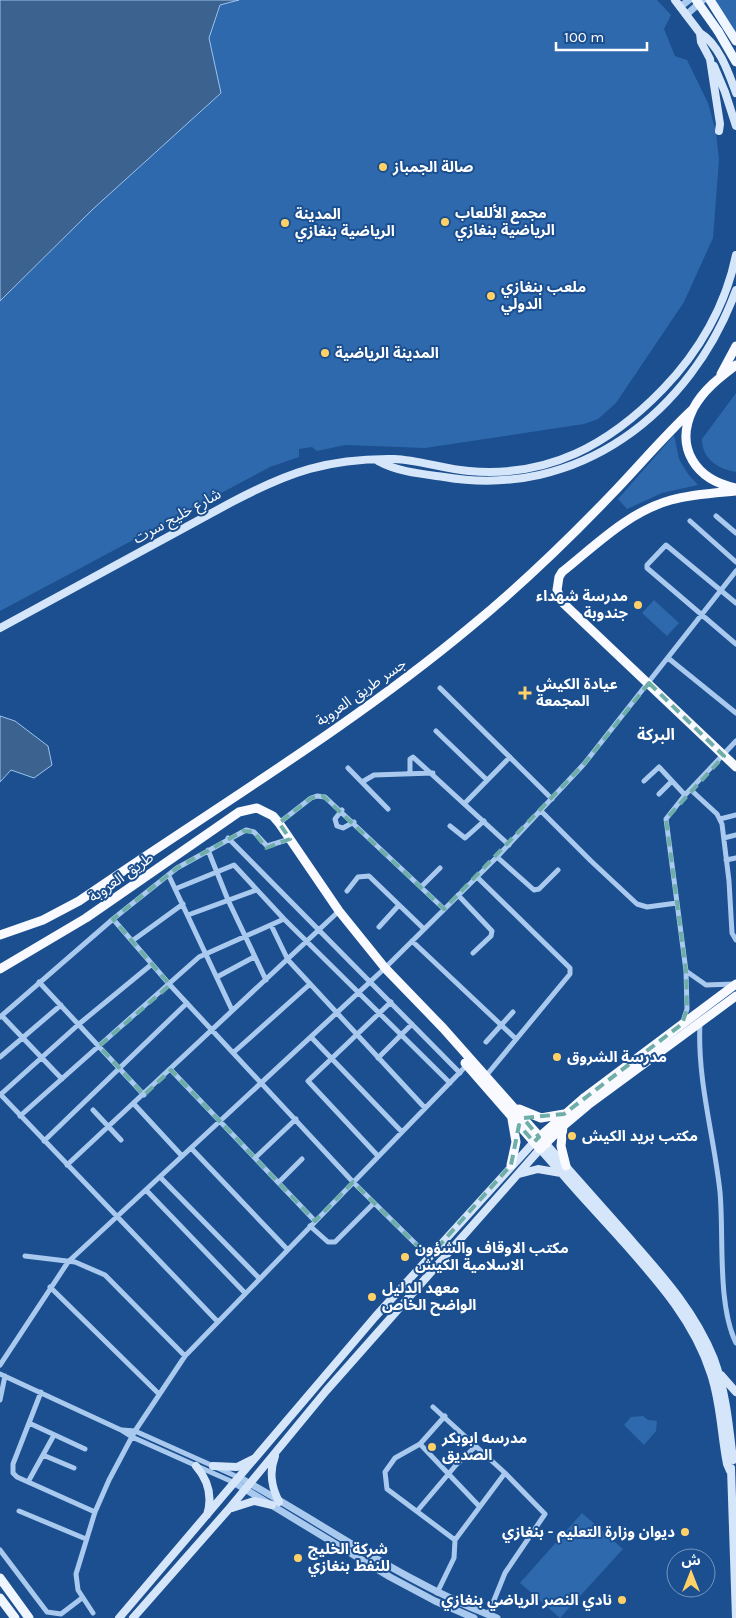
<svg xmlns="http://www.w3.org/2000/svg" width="736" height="1618" font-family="Karla,'Noto Sans Arabic',sans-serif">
<rect width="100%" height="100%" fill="#1b4f8f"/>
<!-- green -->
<path fill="#2e69ad" d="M239 0H657L671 15 664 29 675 56 687 60 708 103 716 132 719 160 713 238 684 302 616 403 598 419 584 424 425 448 345 445 317 451 312 447 299 449V457L270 467 0 611V301L93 209 221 93 209 38 221 4Z
M715 0H736V36Z
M736 393V472C718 469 702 459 702 439Z
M674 435 679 459 688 474 698 485 662 493 627 509 618 499Z
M654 600 679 623 667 636 642 613Z
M643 1416 648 1420 657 1421 656 1431 644 1445 624 1425 631 1417Z
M582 1513 623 1549 560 1618 520 1583Z"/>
<!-- water -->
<path fill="#3c6290" stroke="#9cc4f0" d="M0 0H239L220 5 209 38 221 93 93 209 0 301Z
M0 716 15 721 48 746 52 765 34 778 11 770 0 782Z"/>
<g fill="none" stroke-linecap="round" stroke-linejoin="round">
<!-- minor -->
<path stroke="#a9c9ee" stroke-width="5" d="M716 516 736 533
M690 521 736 562
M736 603 666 545 647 565V568L736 644
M668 658 736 713
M440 688 552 799
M436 731 487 780
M348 768 388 809
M410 773V759L413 757 509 845
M644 781 659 767 685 795
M362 782 374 775 433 773
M691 790 717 814 722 824 729 881 732 933 736 940
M659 794 672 781
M465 803 510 757
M342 810 335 819 337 826 343 828 354 822
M541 811 591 861 637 904 647 907 677 903
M720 819 736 815
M279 823 311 798 317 796 325 797 444 909
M450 826 465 838 484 821
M228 838 460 1073
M724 838 736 835
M208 850 228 900 266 980
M497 857 534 890 539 889 558 870
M726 860 736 858
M169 876 232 1010
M477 877 570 968V974L485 1077
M421 887 440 868
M175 889 234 865 284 919 450 1083
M347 891 358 877 369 876 424 929
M458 895 492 931 491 936 473 953
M188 915 256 890
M113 919 170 985 353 1182 429 1257
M271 925 288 960 425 1108
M379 927 399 905
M132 941 183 904
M412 941 516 1039
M686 971 706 985 734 984
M217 977 254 957
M39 982 144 1095
M2 1016 62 1079
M0 1017 113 919 177 868 246 830 254 832 267 846 290 839
M683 1021 687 1009 686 971 666 819 685 795 736 741
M700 1023C697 1080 714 1136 720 1192 724 1236 717 1304 736 1343
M311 1037 402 1132
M486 1042 513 1012
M234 1052 310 984
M0 1057 61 1005
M378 1058 412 1024
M171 1070 315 1221
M0 1094 217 1321
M0 1095 79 1024 152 964
M134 1104 182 1156
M93 1110 121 1140
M20 1116 199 957 284 919
M44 1141 187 1003
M191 1148 287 1249
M378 1156 308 1081 391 1002
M256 1157 296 1119
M67 1165 339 911
M160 1177 259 1278
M279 1182 302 1159
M146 1190 245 1293
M310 1226 328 1242H335L374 1203
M25 1256 75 1262 105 1275 185 1356
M50 1287 159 1394
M0 1365 68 1262 385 968 497 857 584 764 736 571
M0 1374 121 1430 132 1437 235 1483
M41 1392 13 1464V1473L17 1477 95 1512
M0 1400 5 1376
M433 1407 505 1473 545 1514 505 1573 488 1615
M445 1416 420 1444 395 1458 385 1472 387 1489 455 1540
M29 1423 85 1449
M122 1430 135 1431 240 1478
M420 1444 479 1506
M43 1455 74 1468
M28 1482 54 1435
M418 1510 456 1465 476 1446
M19 1511 86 1539
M0 1550 47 1612 61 1614 82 1598
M437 1593 454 1558 455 1540 505 1473
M93 1613 78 1590 76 1574 95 1512 109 1480 135 1431 185 1356 467 1065"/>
<!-- tertiary -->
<path stroke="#a9c9ee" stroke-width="7" d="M680 7 689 0
M686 15 703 0
M240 1478C326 1525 404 1583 497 1618
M235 1483 390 1577 435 1601 474 1618"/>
<!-- secondary -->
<path stroke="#d6e6fa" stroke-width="8" d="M675 0 700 33 701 42 710 59 720 124 719 131
M700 33C719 44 729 74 736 93
M714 66 725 92 736 126
M378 461C398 472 422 474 444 477 578 500 691 413 736 290
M0 628 232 502C289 472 328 458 394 459 419 460 444 469 469 471 548 478 609 445 663 389 699 352 726 305 736 255
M546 1144C572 1173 598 1203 624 1232 659 1272 694 1309 714 1359 726 1392 729 1426 733 1460
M519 1174 538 1169 561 1173
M721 1375 736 1392
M275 1456C269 1472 271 1486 279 1502
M196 1466C208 1480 213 1496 207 1515
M213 1466 237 1467 253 1459
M731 1468 736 1618
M232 1508 254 1501 272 1505
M119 1618 375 1317 534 1142
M133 1618 228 1510 326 1391 540 1149C566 1179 592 1208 619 1237 656 1279 694 1320 711 1374 721 1404 721 1434 727 1464L730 1471"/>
<!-- primary -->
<path stroke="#f0f6ff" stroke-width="9" d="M710 0 736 41
M718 31 736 62
M0 1578 29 1618
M0 1598 15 1618"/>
<!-- trunk -->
<path stroke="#f8faff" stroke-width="9" d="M736 365C720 377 703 390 693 409 674 448 696 480 736 488
M721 374 736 346
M736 491C714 493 692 494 671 500 628 512 596 545 562 572L559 577 557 590 562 602 736 767
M0 935 43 920 79 901C208 812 349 728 469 628 519 587 566 542 611 495 638 467 664 436 693 409
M0 969 86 918 239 812 257 808 273 816 279 823 339 911 385 968 443 1028 546 1144
M465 1063 540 1149 563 1126 588 1105 736 996
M519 1109 541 1118 564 1114
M563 1126 561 1146 566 1166
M536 1140 585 1097 736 984
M511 1165 516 1142 512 1119"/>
<!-- primary-bridge -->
<path stroke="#f0f6ff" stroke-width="9" d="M696 0 718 31"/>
</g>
<!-- marked area -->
<path fill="none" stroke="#6fada8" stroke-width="4" stroke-dasharray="10 6" stroke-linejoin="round" d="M649 683 724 756 666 819 686 971 687 1009 682 1024 564 1114 523 1118 539 1137 534 1142 519 1125 511 1165 429 1257 353 1182 315 1221 171 1070 144 1095 99 1046 170 985 113 919 177 868 243 831 254 832 266 848 290 839 279 823 311 798 323 796 444 909 584 764Z"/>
<!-- markers -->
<g fill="#ffd166" stroke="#1b4f8f" stroke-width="2">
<circle cx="383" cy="167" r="5"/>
<circle cx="445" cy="222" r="5"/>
<circle cx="285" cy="223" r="5"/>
<circle cx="491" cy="296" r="5"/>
<circle cx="325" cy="353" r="5"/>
<circle cx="638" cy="605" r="5"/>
<path d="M522.5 685.5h5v5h5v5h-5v5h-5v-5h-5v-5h5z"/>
<circle cx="557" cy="1057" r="5"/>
<circle cx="572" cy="1136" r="5"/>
<circle cx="405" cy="1257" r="5"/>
<circle cx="372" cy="1297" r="5"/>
<circle cx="432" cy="1447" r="5"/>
<circle cx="685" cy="1532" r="5"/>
<circle cx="298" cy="1558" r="5"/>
<circle cx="622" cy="1600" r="5"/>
</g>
<g text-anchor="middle" stroke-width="4" stroke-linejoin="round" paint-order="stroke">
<!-- poi labels -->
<g font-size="15" font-weight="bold" fill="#fff" stroke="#1b4f8f" text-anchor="start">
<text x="393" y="172">صالة الجمباز</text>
<text x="455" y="218">مجمع الأللعاب<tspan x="455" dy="17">الرياضية بنغازي</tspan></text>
<text x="295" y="219">المدينة<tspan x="295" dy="17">الرياضية بنغازي</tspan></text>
<text x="501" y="292">ملعب بنغازي<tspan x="501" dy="17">الدولي</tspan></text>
<text x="335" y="358">المدينة الرياضية</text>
<text x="628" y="601" text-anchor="end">مدرسة شهداء<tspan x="628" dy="17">جندوبة</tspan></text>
<text x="536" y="689">عيادة الكيش<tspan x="536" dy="17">المجمعة</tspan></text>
<text x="567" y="1062">مدرسة الشروق</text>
<text x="582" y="1141">مكتب بريد الكيش</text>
<text x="415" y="1253">مكتب الاوقاف والشؤون<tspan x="415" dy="17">الاسلامية الكيش</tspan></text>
<text x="382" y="1293">معهد الدليل<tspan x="382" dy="17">الواضح الخاص</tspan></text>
<text x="442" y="1443">مدرسه ابوبكر<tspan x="442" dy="17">الصديق</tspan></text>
<text x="675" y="1537" text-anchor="end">ديوان وزارة التعليم - بنغازي</text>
<text x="308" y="1554">شركة الخليج<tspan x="308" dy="17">للنفط بنغازي</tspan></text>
<text x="612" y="1605" text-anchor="end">نادي النصر الرياضي بنغازي</text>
</g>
<!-- street labels -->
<g font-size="15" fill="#fff" stroke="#1b4f8f">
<text transform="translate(177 516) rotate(-29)" y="5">شارع خليج سرت</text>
<text transform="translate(361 692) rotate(-35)" y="5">جسر طريق العروبة</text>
<text transform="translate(121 877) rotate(-35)" y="5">طريق العروبة</text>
</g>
<!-- neighbourhood labels -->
<g font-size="16" font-weight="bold" fill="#fff" stroke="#1b4f8f">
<text x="656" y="740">البركة</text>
</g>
</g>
<!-- north arrow -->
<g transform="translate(691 1573)"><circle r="24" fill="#1b4f8f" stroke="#7695bc"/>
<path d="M0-4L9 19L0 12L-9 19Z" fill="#ffd166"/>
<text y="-8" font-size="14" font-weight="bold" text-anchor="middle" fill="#ffffff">ش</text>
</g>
<!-- scale -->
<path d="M556 42v8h91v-8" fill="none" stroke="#ffffff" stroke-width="2.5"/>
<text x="564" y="42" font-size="15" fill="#ffffff" stroke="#1b4f8f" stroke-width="4" paint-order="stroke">100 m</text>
</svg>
